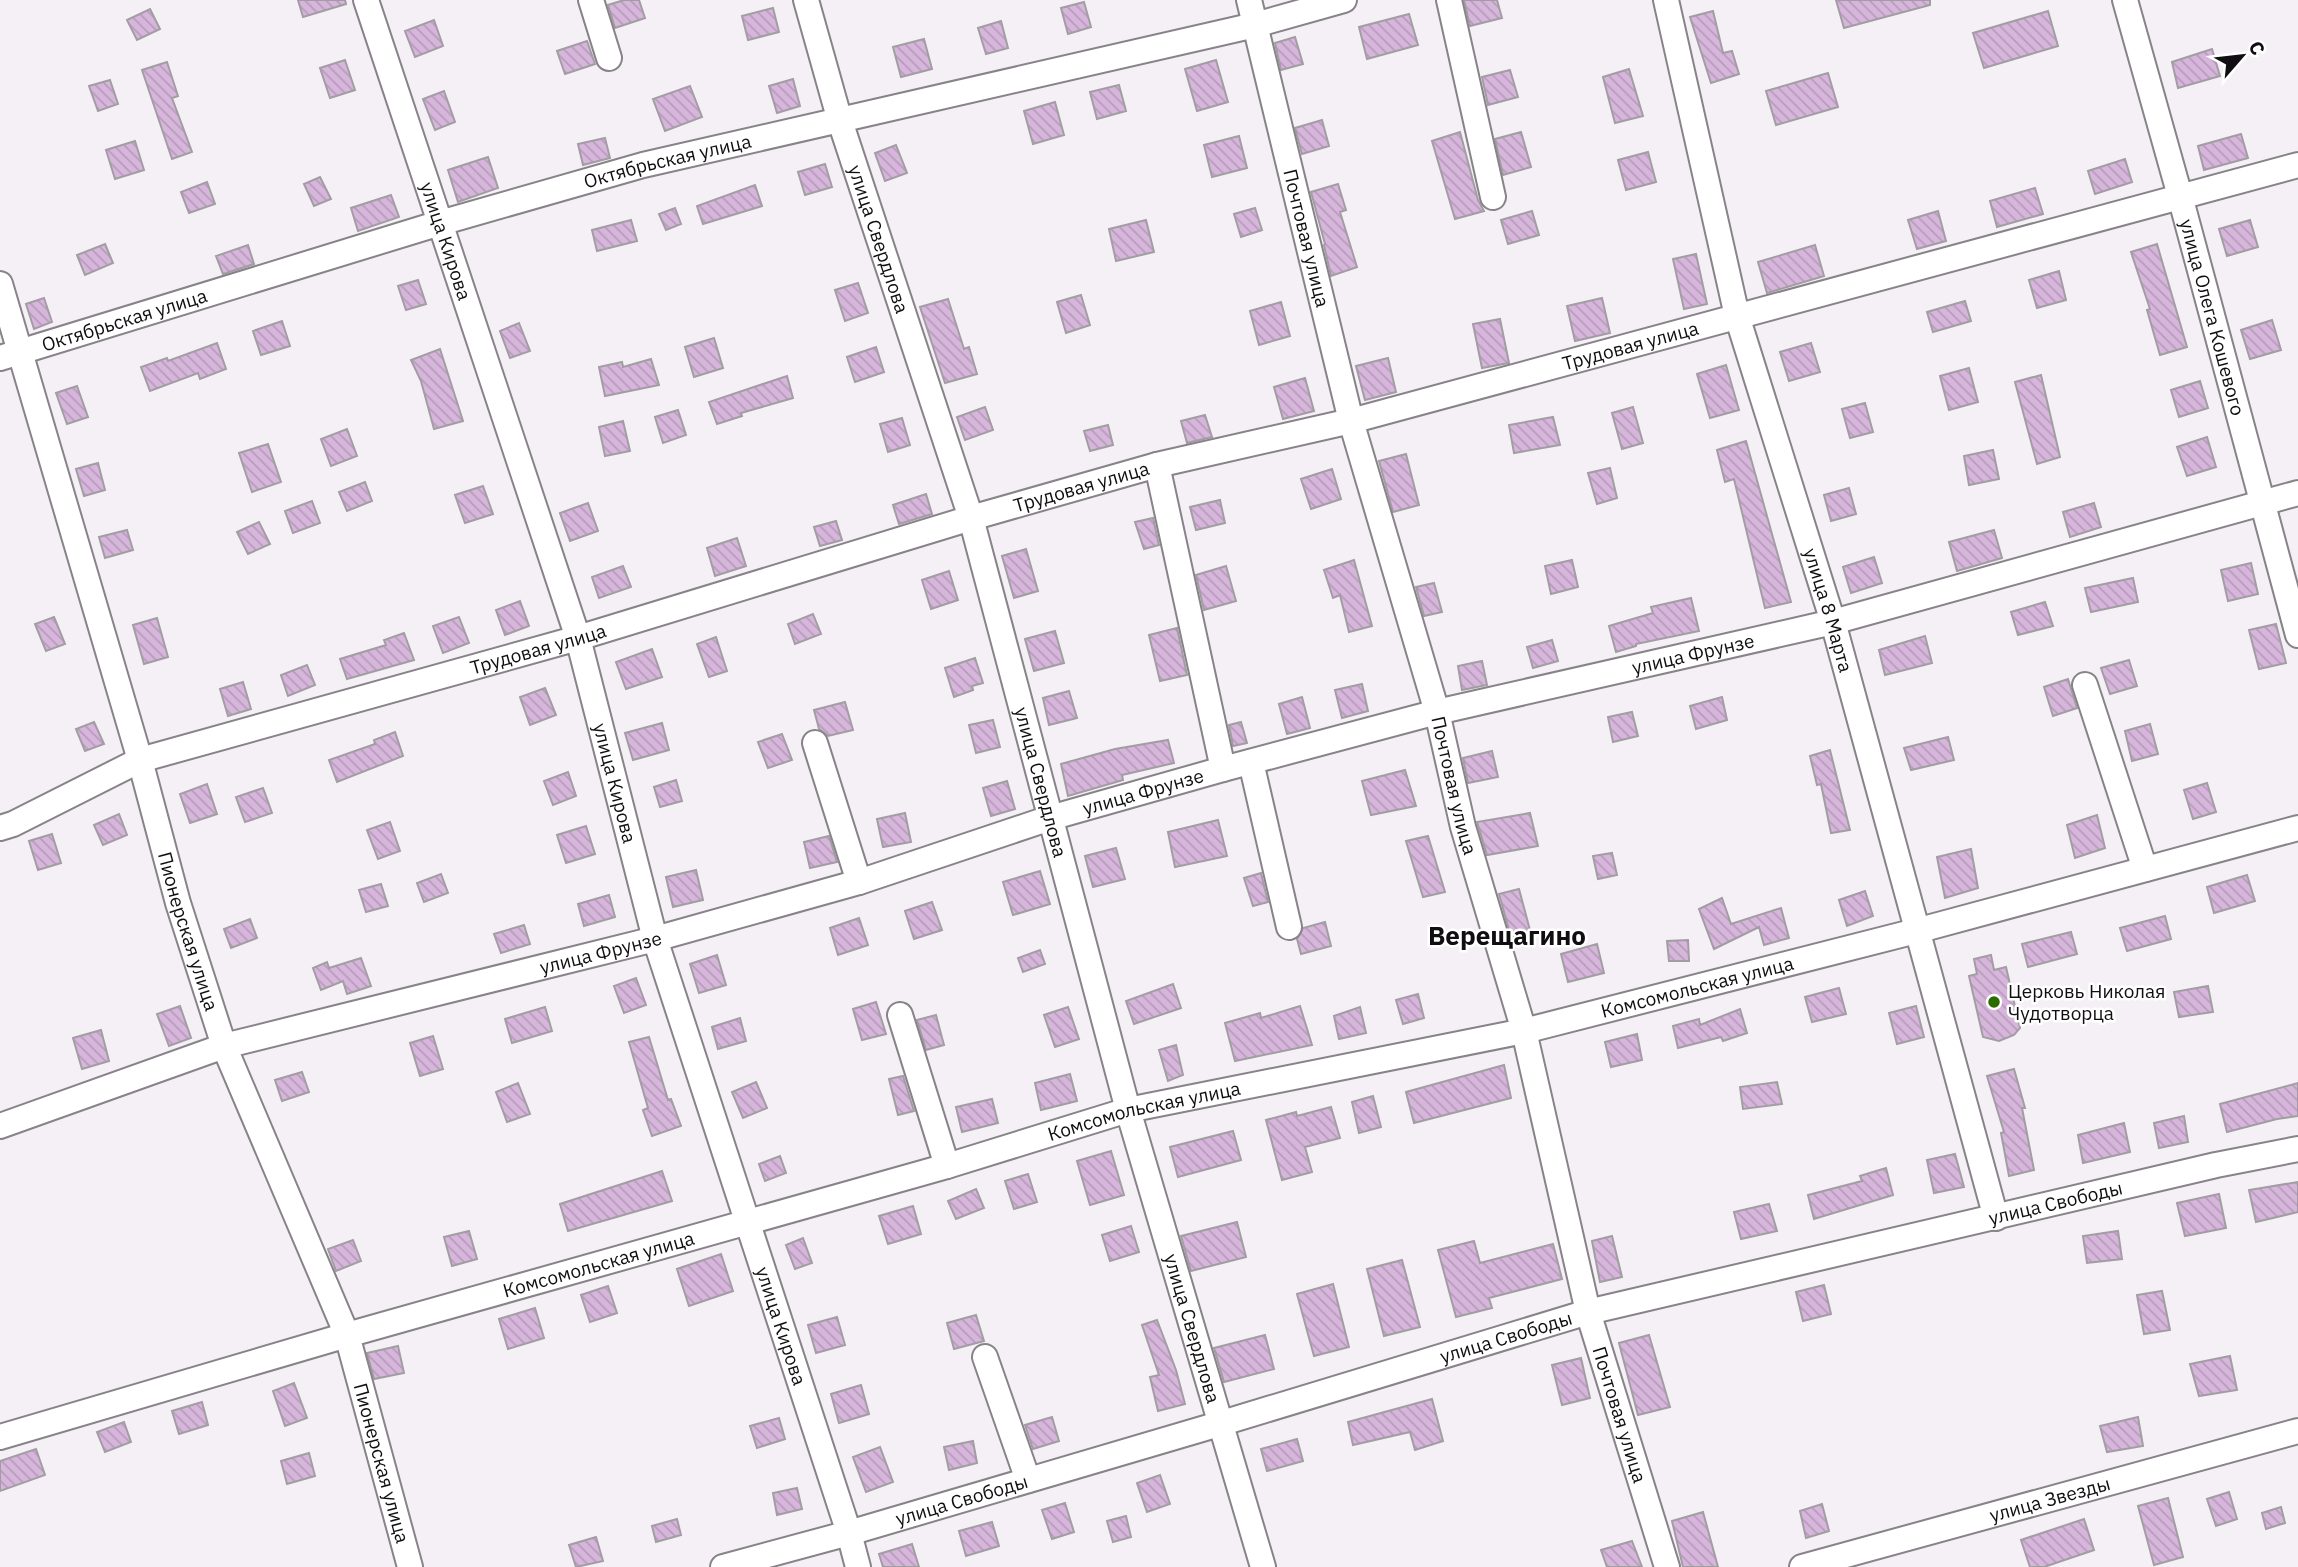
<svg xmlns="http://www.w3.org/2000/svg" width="2298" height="1567" font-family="'IBM Plex Sans',sans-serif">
<defs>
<pattern id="building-back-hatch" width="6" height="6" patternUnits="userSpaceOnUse" patternTransform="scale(1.75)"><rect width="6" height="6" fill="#d7b6dc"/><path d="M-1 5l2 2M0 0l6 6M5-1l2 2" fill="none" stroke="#b89bbc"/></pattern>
</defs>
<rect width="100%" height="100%" fill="#f5f0f6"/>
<!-- building -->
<path fill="url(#building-back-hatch)" stroke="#a29da3" stroke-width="2" d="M298 0H345L346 4 303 17Z
M624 0H639L645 18 615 28 608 5Z
M1464 0H1497L1502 18 1470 26Z
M1836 0H1930V5L1844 28Z
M1084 2 1091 27 1068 34 1061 8Z
M773 8 779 32 748 40 742 16Z
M150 9 160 29 137 40 127 20Z
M1713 11 1723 53 1732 51 1739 74 1711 83 1690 17Z
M2048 11 2058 46 1984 68 1973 33Z
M1409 14 1418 45 1367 59 1359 27Z
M434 20 443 46 415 57 405 31Z
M1001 21 1008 48 986 54 978 28Z
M1295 37 1303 64 1281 70 1275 43Z
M924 39 932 69 901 77 893 47Z
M587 41 595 64 565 74 557 51Z
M2212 49 2220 76 2178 88 2172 62Z
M345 60 355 90 330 98 320 68Z
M1216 60 1228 102 1197 111 1185 69Z
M167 62 178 96 172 98 192 152 172 159 142 70Z
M1629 69 1643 116 1615 123 1603 77Z
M1510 70 1518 97 1488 105 1482 77Z
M1828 73 1838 107 1776 125 1766 91Z
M793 79 800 106 777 113 769 86Z
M110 80 118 104 98 111 89 86Z
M1119 85 1126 111 1097 119 1090 92Z
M690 86 702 117 665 131 653 99Z
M444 91 455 122 435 130 423 99Z
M1055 102 1064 135 1033 144 1024 111Z
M1322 120 1329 146 1302 154 1295 128Z
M1460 132 1478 200 1484 211 1455 219 1432 141Z
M1521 132 1531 167 1503 175 1495 139Z
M2241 134 2248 158 2204 170 2198 146Z
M1239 136 1247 168 1212 177 1204 145Z
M605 138 610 158 583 165 578 144Z
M135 141 144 170 115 179 106 150Z
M896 145 907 173 885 181 875 153Z
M1648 152 1656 182 1626 190 1618 160Z
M488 157 498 188 458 202 448 170Z
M2125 159 2132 182 2095 194 2088 171Z
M825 164 832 187 805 195 798 172Z
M320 177 331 199 314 206 304 184Z
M207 182 215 204 189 213 181 192Z
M1338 184 1346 210 1340 212 1357 267 1331 276 1324 245 1325 244 1311 192Z
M755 185 762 206 703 224 697 206Z
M2035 188 2043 214 1997 227 1990 201Z
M391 195 399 217 358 231 351 208Z
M675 208 681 224 666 230 659 214Z
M1255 208 1262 230 1241 237 1234 214Z
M1532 211 1539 235 1508 244 1501 220Z
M1938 211 1946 241 1917 249 1908 220Z
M631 220 637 241 597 251 592 230Z
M1146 220 1154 252 1116 261 1109 229Z
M2250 220 2258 247 2227 256 2219 229Z
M105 244 113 263 85 275 77 255Z
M2157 244 2187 347 2160 355 2147 310 2150 309 2131 252Z
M248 245 254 264 223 274 216 256Z
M1815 245 1824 276 1767 293 1758 262Z
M1696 254 1707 304 1684 309 1673 259Z
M2059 271 2066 300 2037 308 2029 280Z
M418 280 426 304 406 310 398 286Z
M858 283 868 313 845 321 835 290Z
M1081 295 1090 325 1066 333 1057 302Z
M44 298 52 322 34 329 26 304Z
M1602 298 1610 333 1575 341 1567 306Z
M948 299 964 349 969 347 977 374 945 383 920 307Z
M1965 301 1971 321 1933 332 1927 312Z
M1281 302 1290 336 1259 345 1250 311Z
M1500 319 1509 363 1482 368 1473 324Z
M2272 320 2281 350 2250 359 2241 330Z
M282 321 290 346 261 355 253 331Z
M519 323 530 351 510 358 500 331Z
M714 338 723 368 694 377 685 347Z
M217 343 226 369 200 379 198 373 150 391 141 367 167 358 168 361Z
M1811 343 1820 372 1789 381 1780 352Z
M876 347 884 372 855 382 847 357Z
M440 349 463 421 434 429 421 381 411 360Z
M1388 358 1396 392 1365 400 1356 366Z
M651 359 659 385 605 396 599 367 622 362 623 367Z
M1726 365 1739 410 1710 418 1697 374Z
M1969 368 1978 402 1949 410 1940 376Z
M2041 375 2060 457 2037 464 2015 382Z
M787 376 793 398 741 413 742 416 717 424 709 402Z
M1305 378 1314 411 1283 419 1274 387Z
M2200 381 2208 408 2179 417 2171 390Z
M77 386 88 417 67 424 56 393Z
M1865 403 1873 432 1850 438 1842 409Z
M985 407 993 430 965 440 957 417Z
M1633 407 1643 443 1622 449 1612 413Z
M678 410 686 435 663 443 655 417Z
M1205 415 1212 437 1187 443 1181 421Z
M1553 417 1560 445 1514 453 1509 425Z
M902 418 910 445 888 452 880 424Z
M623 421 630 451 605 456 599 427Z
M1108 425 1113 445 1090 451 1084 431Z
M347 429 357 456 331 466 321 439Z
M2207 437 2216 467 2187 476 2177 447Z
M1746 441 1791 602 1765 608 1734 479 1725 482 1717 450Z
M268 444 281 482 252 492 239 453Z
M1993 450 1999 479 1969 485 1964 456Z
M1406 454 1419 505 1393 512 1379 461Z
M98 463 105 490 84 496 76 469Z
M1610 468 1617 498 1597 504 1588 473Z
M1332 469 1341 499 1311 509 1301 479Z
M365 482 372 501 347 511 339 492Z
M483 486 493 514 465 523 455 495Z
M1849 488 1856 514 1831 521 1824 495Z
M926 494 932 514 899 524 893 505Z
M1220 500 1225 523 1196 530 1190 507Z
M312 501 320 523 293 533 285 511Z
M588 503 598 531 570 541 560 513Z
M2094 503 2101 527 2070 537 2063 512Z
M1153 518 1159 545 1144 549 1135 522Z
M836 521 842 540 820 546 814 527Z
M259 522 270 544 248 554 237 532Z
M127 530 133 550 105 558 99 537Z
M1994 530 2002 558 1957 571 1949 542Z
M737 538 746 566 715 576 707 548Z
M1026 549 1038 591 1014 598 1002 556Z
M1874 557 1882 583 1851 593 1843 567Z
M1354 560 1372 626 1349 632 1340 595 1333 598 1324 570Z
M1572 560 1578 587 1551 594 1545 566Z
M2251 563 2258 594 2228 601 2221 570Z
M623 566 631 587 599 598 592 577Z
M1226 566 1236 601 1204 610 1196 575Z
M949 571 958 600 931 609 922 580Z
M2133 578 2138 602 2091 612 2085 588Z
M1434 583 1442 612 1424 616 1416 587Z
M1691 598 1699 631 1636 644V646L1616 652 1609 626 1653 613 1651 607Z
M520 601 529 626 505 635 496 610Z
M2045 602 2053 626 2018 635 2011 612Z
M813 614 821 634 795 644 788 624Z
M54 617 65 644 46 651 35 624Z
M459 617 469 643 443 653 433 626Z
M157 618 168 657 144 664 133 625Z
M2276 624 2286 663 2259 669 2249 630Z
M1177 628 1187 675 1160 681 1149 635Z
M1055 631 1064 663 1034 671 1025 639Z
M404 633 414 660 347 679 340 659 386 645 384 640Z
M1925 636 1932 663 1885 675 1879 650Z
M716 637 727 671 709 677 697 644Z
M1552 640 1558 661 1533 668 1527 647Z
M652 649 662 677 626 689 616 662Z
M975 658 983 683 972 686 973 690 954 697 945 668Z
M2129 660 2137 686 2110 694 2101 668Z
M1482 661 1487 685 1462 690 1458 666Z
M307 665 315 685 288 696 281 675Z
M2068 679 2077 708 2053 716 2044 687Z
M243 682 251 709 228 716 220 689Z
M1362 684 1368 711 1342 718 1335 690Z
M545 688 556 715 530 725 520 697Z
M1069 691 1077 718 1049 725 1043 698Z
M1302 697 1310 728 1287 734 1279 704Z
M1722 697 1727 720 1696 729 1690 706Z
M845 702 853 730 828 736 819 729 814 710Z
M1632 712 1638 736 1613 742 1608 717Z
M993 720 1000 747 976 753 969 725Z
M94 722 104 744 85 751 76 729Z
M1241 722 1247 743 1233 746 1229 725Z
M662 723 669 750 633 760 625 733Z
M2150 724 2158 754 2132 761 2125 731Z
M395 732 403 756 337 782 329 760 375 744 374 740Z
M782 734 792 760 768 768 758 742Z
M1948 737 1954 760 1911 770 1904 748Z
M1168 740 1174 763 1122 775 1123 780 1068 796 1061 764 1115 749Z
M1830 750 1850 830 1831 833 1821 784 1817 785 1810 756Z
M1492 751 1498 777 1468 783 1463 758Z
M1405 770 1416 806 1371 815 1362 781Z
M568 772 576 796 553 805 544 781Z
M676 780 682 801 660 807 654 787Z
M1007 781 1015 809 991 816 983 788Z
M2207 783 2216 812 2193 819 2184 790Z
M207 784 217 814 190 823 180 794Z
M263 788 272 813 245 822 236 797Z
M905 813 911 842 883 847 877 819Z
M1530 813 1538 846 1487 855 1477 822Z
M119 814 127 835 103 845 94 825Z
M2097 815 2105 848 2075 858 2067 825Z
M1218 820 1227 856 1175 867 1168 832Z
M390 822 400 851 378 859 367 830Z
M586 826 595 854 566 863 557 835Z
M52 834 61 863 38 870 29 841Z
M829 836 837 862 810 868 804 842Z
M1428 836 1445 892 1423 897 1406 841Z
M1116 848 1125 879 1093 887 1085 856Z
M1971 849 1978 888 1945 898 1937 857Z
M1612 853 1617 875 1598 879 1593 856Z
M696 870 703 900 673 907 666 877Z
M1040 871 1050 904 1013 915 1003 882Z
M1261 873 1268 902 1253 906 1244 878Z
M441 874 448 893 424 902 417 883Z
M2247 875 2255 901 2214 913 2207 887Z
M381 884 388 906 366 912 359 890Z
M1519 889 1531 934 1511 937 1499 894Z
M1865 891 1873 916 1847 926 1839 900Z
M609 895 615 917 584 926 578 904Z
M1722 898 1731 924 1781 908 1789 938 1764 945 1759 927 1714 949 1699 909Z
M932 902 942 930 914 939 905 911Z
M2165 916 2171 939 2127 951 2120 928Z
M859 918 868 945 838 955 830 928Z
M250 919 257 938 231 948 224 929Z
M1325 922 1331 946 1301 954 1297 939 1303 928Z
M524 925 530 944 501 953 494 934Z
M2071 932 2077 954 2028 967 2022 944Z
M1688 940 1689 961H1669L1667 941Z
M1597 944 1604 973 1568 982 1561 954Z
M1040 950 1045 964 1023 972 1018 958Z
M717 955 726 985 699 993 690 964Z
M1991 955 1994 970 2006 967 2020 1028 2014 1035 1999 1041 1983 1037 1969 976 1977 974 1974 959Z
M361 958 371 986 347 994 343 981 321 990 313 968 327 962 329 968Z
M636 978 646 1005 624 1013 614 986Z
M1173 984 1181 1008 1134 1024 1126 1001Z
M2208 986 2213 1012 2179 1017 2174 992Z
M1839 988 1846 1014 1812 1022 1805 997Z
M1418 994 1424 1018 1403 1024 1396 1000Z
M876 1002 886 1034 862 1040 853 1009Z
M180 1006 191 1038 169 1046 157 1014Z
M1300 1006 1312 1045 1235 1061 1225 1023 1260 1013 1261 1018Z
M1916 1006 1924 1037 1897 1044 1889 1013Z
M545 1007 552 1031 512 1043 505 1019Z
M1068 1007 1079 1039 1055 1047 1044 1015Z
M1360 1007 1366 1033 1339 1039 1334 1016Z
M1740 1009 1747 1033 1723 1041 1721 1037 1678 1048 1673 1026 1699 1019 1700 1025Z
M936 1015 944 1045 926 1050 917 1020Z
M740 1018 746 1041 718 1049 712 1027Z
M101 1030 109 1061 82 1069 73 1038Z
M1637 1034 1642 1060 1611 1067 1605 1042Z
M433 1036 443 1069 420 1076 410 1043Z
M649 1037 668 1100 671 1099 681 1126 652 1136 643 1110 648 1108 629 1042Z
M1176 1045 1183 1075 1168 1081 1159 1050Z
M1504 1065 1511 1098 1414 1123 1406 1092Z
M2014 1069 2025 1108H2022L2034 1170 2009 1176 2001 1133 2004 1132 1987 1076Z
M302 1072 309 1092 282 1101 275 1080Z
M1070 1074 1077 1101 1041 1110 1035 1083Z
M903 1076 914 1111 898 1115 889 1079Z
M756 1082 767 1108 743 1118 732 1092Z
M1777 1082 1782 1104 1743 1109 1740 1087Z
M518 1083 530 1114 507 1122 496 1092Z
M2298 1083V1116L2277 1119 2227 1132 2220 1104Z
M1373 1096 1381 1127 1359 1133 1352 1102Z
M992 1099 998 1123 962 1132 956 1107Z
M1331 1107 1340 1138 1305 1147 1312 1172 1282 1180 1266 1120 1296 1112 1297 1116Z
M2184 1116 2188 1142 2159 1148 2154 1123Z
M2124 1123 2130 1152 2083 1163 2078 1135Z
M1233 1131 1241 1160 1178 1177 1170 1147Z
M1111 1151 1124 1195 1090 1205 1077 1161Z
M1955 1154 1964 1187 1934 1193 1927 1160Z
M780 1156 786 1173 765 1181 759 1164Z
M1886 1168 1893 1195 1814 1219 1808 1195 1862 1181 1860 1176Z
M662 1171 672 1201 568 1231 560 1204Z
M1028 1174 1037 1202 1014 1209 1005 1181Z
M2298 1182V1212L2256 1222 2249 1190Z
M976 1189 984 1208 956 1219 948 1201Z
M2219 1194 2226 1228 2185 1236 2177 1203Z
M1769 1204 1777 1231 1741 1239 1734 1212Z
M913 1206 921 1234 888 1244 879 1216Z
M1237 1222 1246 1257 1191 1271 1181 1236Z
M1131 1226 1139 1252 1110 1261 1102 1235Z
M469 1231 477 1259 452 1266 444 1237Z
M2118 1231 2122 1259 2087 1263 2083 1236Z
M1612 1236 1622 1277 1600 1282 1592 1241Z
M803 1238 812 1263 795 1269 786 1245Z
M353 1240 361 1261 336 1271 328 1249Z
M1474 1241 1480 1263 1553 1244 1562 1279 1489 1298 1492 1308 1456 1317 1438 1250Z
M721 1254 733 1291 689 1306 677 1269Z
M1402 1260 1420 1327 1384 1336 1367 1269Z
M1333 1284 1349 1347 1314 1356 1297 1294Z
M1824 1285 1831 1314 1803 1321 1796 1292Z
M608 1286 617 1313 590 1322 581 1295Z
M2162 1291 2170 1330 2144 1334 2137 1295Z
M535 1308 544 1338 508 1349 499 1319Z
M976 1315 984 1341 954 1349 947 1323Z
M837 1317 845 1345 816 1353 808 1325Z
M1157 1320 1176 1370 1185 1404 1158 1411 1150 1377 1159 1375 1142 1325Z
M1265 1335 1274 1369 1224 1382 1214 1348Z
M1649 1335 1670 1407 1638 1415 1619 1343Z
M398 1346 404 1373 374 1379 367 1353Z
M2230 1356 2237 1390 2199 1396 2190 1364Z
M1581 1358 1590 1398 1562 1405 1552 1365Z
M294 1383 307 1418 285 1426 273 1391Z
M861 1385 869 1414 839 1423 831 1394Z
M1432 1399 1443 1441 1415 1450 1410 1432 1353 1445 1348 1422Z
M202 1402 208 1425 179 1434 172 1411Z
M1052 1417 1059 1441 1033 1449 1025 1425Z
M2138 1417 2143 1446 2107 1452 2100 1426Z
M779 1418 785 1439 757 1448 750 1426Z
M124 1422 131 1442 105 1452 97 1432Z
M1297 1439 1303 1461 1267 1471 1261 1449Z
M973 1441 977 1463 949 1470 944 1447Z
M880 1447 893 1482 866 1492 853 1457Z
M36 1449 45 1475 0 1491V1461Z
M309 1453 315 1476 287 1484 281 1461Z
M1160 1475 1170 1504 1147 1512 1137 1483Z
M797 1488 802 1509 777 1515 773 1493Z
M2229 1492 2237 1519 2216 1526 2207 1499Z
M2168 1498 2183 1557 2154 1565 2138 1506Z
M1065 1503 1074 1532 1052 1539 1042 1510Z
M1822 1504 1829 1531 1806 1538 1800 1511Z
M2281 1507 2285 1523 2266 1529 2262 1513Z
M1703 1512 1718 1567H1683L1672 1521Z
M1126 1516 1131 1537 1113 1542 1107 1521Z
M677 1519 681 1535 656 1542 652 1526Z
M2084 1519 2094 1550 2044 1567H2030L2021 1540Z
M992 1522 999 1546 966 1556 959 1531Z
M596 1537 603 1561 576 1567 569 1545Z
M1632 1541 1642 1567H1607L1601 1550Z
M912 1544 919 1567H883L879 1554Z"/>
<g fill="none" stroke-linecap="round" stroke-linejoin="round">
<defs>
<g id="minor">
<path id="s1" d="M366 0 578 638 655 939 849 1533 858 1567"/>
<path d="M591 0 609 58"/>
<path id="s2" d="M806 0 840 121 971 518 1128 1110 1263 1567"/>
<path id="s3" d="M1249 0 1351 421 1437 712 1463 827 1524 1031 1588 1312 1667 1567"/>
<path d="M1449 0 1493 197"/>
<path id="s4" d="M1666 0 1737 316 1833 622 1996 1218"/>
<path id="s5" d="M2125 0 2180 196 2298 635"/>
<path id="s6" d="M0 284 140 760 178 903 224 1046 347 1335 410 1567"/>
<path id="s7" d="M0 358 440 223 643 165 1255 25 1344 0"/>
<path d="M1157 465 1223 769"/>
<path d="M2085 685 2145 869"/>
<path d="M815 743 859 882"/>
<path d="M1251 762 1289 927"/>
<path id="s8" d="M0 828 13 824 140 760 578 638 971 518 1157 465 1351 421 2298 165"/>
<path d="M900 1015 947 1166"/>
<path id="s9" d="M0 1126 224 1046 655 939 859 882 1050 818 1223 769 1437 712 1833 622 2298 493"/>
<path d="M985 1357 1028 1480"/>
<path id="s10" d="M0 1437 347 1335 947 1166 1128 1110 1524 1031 1916 931 2298 828"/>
<path id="s11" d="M723 1567 849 1533 1219 1424 1588 1312 2216 1165 2298 1149"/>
<path id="s12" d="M1802 1567 2298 1431"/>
</g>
</defs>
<!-- minor casing -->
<use href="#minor" stroke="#878388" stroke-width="28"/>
<!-- minor -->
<use href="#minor" stroke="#fff" stroke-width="24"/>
</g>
<!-- markers -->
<circle fill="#2b6b00" stroke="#fff" stroke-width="2.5" cx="1994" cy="1002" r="7"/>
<g text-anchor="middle" stroke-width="5" stroke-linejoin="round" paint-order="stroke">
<!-- street labels -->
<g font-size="19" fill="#100e10" stroke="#fff">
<text dy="7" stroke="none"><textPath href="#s7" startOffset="696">Октябрьская улица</textPath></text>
<text dy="7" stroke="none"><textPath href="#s2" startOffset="250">улица Свердлова</textPath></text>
<text dy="7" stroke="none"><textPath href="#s3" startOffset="245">Почтовая улица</textPath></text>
<text dy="7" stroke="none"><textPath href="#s1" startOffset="254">улица Кирова</textPath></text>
<text dy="7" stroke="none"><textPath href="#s5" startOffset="329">улица Олега Кошевого</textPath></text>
<text dy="7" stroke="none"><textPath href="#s7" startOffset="130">Октябрьская улица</textPath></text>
<text dy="7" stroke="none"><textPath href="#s8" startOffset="1703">Трудовая улица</textPath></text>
<text dy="7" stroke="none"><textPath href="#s8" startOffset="1136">Трудовая улица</textPath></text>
<text dy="7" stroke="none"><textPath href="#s4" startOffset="632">улица 8 Марта</textPath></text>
<text dy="7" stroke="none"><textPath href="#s8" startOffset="569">Трудовая улица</textPath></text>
<text dy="7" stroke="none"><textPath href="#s9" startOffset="1759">улица Фрунзе</textPath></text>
<text dy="7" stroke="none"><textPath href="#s2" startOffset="817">улица Свердлова</textPath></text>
<text dy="7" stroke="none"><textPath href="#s1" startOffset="822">улица Кирова</textPath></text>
<text dy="7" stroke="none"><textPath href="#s3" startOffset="812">Почтовая улица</textPath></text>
<text dy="7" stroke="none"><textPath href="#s9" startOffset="1192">улица Фрунзе</textPath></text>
<text dy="7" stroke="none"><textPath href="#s6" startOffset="674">Пионерская улица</textPath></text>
<text dy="7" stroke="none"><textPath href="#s9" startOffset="626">улица Фрунзе</textPath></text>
<text dy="7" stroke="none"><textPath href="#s10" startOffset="1757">Комсомольская улица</textPath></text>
<text dy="7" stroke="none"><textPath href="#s10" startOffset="1190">Комсомольская улица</textPath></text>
<text dy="7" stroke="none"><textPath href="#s11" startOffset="1382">улица Свободы</textPath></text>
<text dy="7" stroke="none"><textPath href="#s10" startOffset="623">Комсомольская улица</textPath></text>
<text dy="7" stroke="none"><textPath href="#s1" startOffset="1390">улица Кирова</textPath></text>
<text dy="7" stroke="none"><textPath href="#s2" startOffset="1384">улица Свердлова</textPath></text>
<text dy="7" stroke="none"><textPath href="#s11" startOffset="816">улица Свободы</textPath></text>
<text dy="7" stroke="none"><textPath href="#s3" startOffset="1463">Почтовая улица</textPath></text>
<text dy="7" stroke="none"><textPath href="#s6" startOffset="1241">Пионерская улица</textPath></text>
<text dy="7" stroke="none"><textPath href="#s12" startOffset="257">улица Звезды</textPath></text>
<text dy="7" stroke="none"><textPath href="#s11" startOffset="248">улица Свободы</textPath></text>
</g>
<!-- poi labels -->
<g font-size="19" fill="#100e10" stroke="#fff" text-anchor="start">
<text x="2008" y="998">Церковь Николая<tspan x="2008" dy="22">Чудотворца</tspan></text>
</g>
<!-- district labels -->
<g font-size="26" font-weight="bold" fill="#100e10" stroke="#fff">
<text x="1507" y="945">Верещагино</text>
</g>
</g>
<!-- north arrow -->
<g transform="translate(2242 56) rotate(62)" stroke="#ffffff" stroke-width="5" paint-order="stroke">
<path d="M0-5L12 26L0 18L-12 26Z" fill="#100e10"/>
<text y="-10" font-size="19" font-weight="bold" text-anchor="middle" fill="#100e10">С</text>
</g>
</svg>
